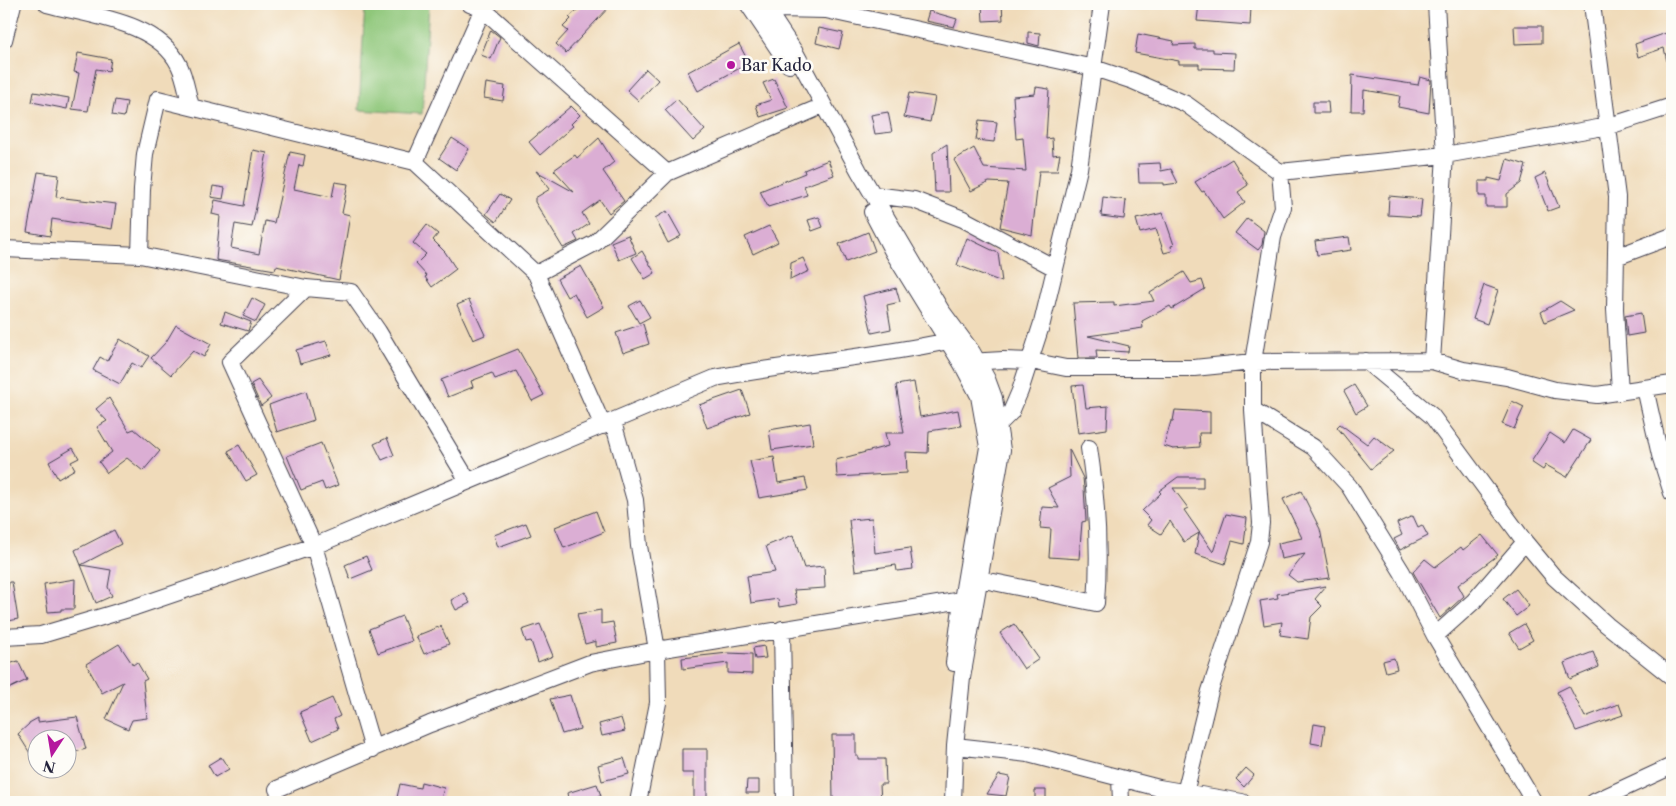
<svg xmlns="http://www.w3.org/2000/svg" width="1676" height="806" font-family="'Libre Caslon Text',serif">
<rect width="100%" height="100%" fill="#fdfcf7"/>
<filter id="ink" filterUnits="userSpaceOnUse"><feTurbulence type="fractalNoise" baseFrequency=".02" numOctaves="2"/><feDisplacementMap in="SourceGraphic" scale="10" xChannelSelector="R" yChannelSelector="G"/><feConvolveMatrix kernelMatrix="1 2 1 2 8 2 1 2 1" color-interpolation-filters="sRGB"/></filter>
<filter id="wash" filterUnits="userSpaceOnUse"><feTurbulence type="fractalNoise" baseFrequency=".0096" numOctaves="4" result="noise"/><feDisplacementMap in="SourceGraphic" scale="20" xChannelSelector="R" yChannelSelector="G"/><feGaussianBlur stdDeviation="1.12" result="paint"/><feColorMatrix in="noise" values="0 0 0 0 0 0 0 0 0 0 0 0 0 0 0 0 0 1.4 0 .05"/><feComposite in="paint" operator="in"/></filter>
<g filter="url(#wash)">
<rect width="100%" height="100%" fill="#f0dbba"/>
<!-- green -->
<path fill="#8fc77a" stroke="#58745a" d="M365 4H429L422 114 359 110Z"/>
<g id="blocks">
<!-- building -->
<path fill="#dbaed4" d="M584 4H612L566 53 556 44 568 31 563 27 571 19 569 17Z
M982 4H1002L1003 20 983 21Z
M1199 4 1251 7 1250 25 1197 21Z
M929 11 957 19 954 27 926 21Z
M1514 26H1542V43L1515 44Z
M819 28 843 33 839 49 816 43Z
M491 30 500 37 491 59 481 55Z
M1672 31V66H1668L1664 48 1638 57 1635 44Z
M1028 32 1040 33 1039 46 1028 43Z
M1138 34 1174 41 1173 45 1195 44V49H1213V52L1235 53 1234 69 1199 68V64H1179V61L1135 53Z
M739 44 749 63 698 91 688 72Z
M78 53 111 59 109 71 96 69 88 111 72 109 79 73 74 72Z
M646 69 658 80 639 101 627 90Z
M1352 75 1418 85 1420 77 1431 80 1429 113 1398 107 1400 96 1364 90 1363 111H1351Z
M774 79 788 108 760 117 756 105 771 100 763 83Z
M486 83 505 86 503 101 484 98Z
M1036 87 1049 89 1046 139 1052 138 1053 155 1060 154 1057 171H1039L1032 235 1000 227 1008 183 989 182 971 191 954 160 974 148 984 168 1026 171 1023 138 1016 139 1013 96 1035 94Z
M34 92 69 98 67 109 32 102Z
M909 93 935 97 930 122 904 117Z
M677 99 705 130 693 141 665 110Z
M115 100 127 102 124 117 112 115Z
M1313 102H1328L1329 113H1313Z
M571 106 580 115 571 124 573 126 540 155 529 142Z
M888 112 892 132 875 134 871 115Z
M979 120 997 122 994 142 976 140Z
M452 138 469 149 456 170 439 158Z
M599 138 614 162 603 171 624 201 609 213 600 200 582 213 589 224 574 234 578 241 563 248 535 202V198L550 189 536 171 574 192 554 170 575 155 577 158Z
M947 144 949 192H935L933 153Z
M253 150 267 153 252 227 235 224 231 248 259 254 265 221 274 223 290 152 305 155 303 166 299 165 294 189 332 197 335 182 348 184 342 213 350 215 339 280 276 266 275 270 216 260 220 216 212 214 215 200 244 206Z
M1232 159 1248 185 1238 192 1245 202 1223 219 1204 191 1202 192 1195 182Z
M1507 159 1526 165 1521 183 1507 194V207H1486V196H1479V181H1488V178L1501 181Z
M828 160 834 175 804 186 807 195 768 207 760 191 805 173 804 170Z
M1160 163 1161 171 1171 169 1178 183 1164 185V183H1139L1138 164Z
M38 172 59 175 56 197 116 204 112 229 52 219 50 236 27 232Z
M1545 173 1559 207 1548 211 1535 178Z
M213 186 225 188 223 199 211 197Z
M500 194 510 200 496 222 486 214Z
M1389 196 1422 199 1420 217 1388 215Z
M1103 197 1126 200 1124 219 1101 216Z
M667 211 681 236 668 243 655 218Z
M1163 213 1174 245 1171 246 1172 251 1164 253 1156 229 1140 233 1136 219Z
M819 217 823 227 812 231 808 220Z
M1247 218 1264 231 1262 245 1258 250 1235 233Z
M427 225 438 234 433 240 445 252 456 269 432 287 425 277 427 276 416 264 426 254 413 243Z
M769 226 778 242 753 254 745 237Z
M868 232 875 251 846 262 839 244Z
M628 235 636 253 619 260 611 242Z
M1349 237 1351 250 1317 255 1315 241Z
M967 238 998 253 1002 282 957 265Z
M642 251 655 273 645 279 632 258Z
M803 258 809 271 790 280 791 263Z
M581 266 604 307 587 317 574 293 567 297 557 279Z
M1184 272 1191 283 1202 280 1205 289 1172 309 1170 306 1142 321 1143 328 1088 336 1129 346 1128 352 1096 350 1097 358H1078L1073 303 1114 302V306L1154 301 1150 293Z
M1484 285 1498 290 1487 324 1473 319Z
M896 288 900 302 887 305 891 329 872 333 863 296Z
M252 298 265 305 256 322 243 316Z
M469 300 485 335 473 340 457 305Z
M640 300 650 317 639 323 629 306Z
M1560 301 1574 310 1545 322 1541 312Z
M225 312 251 322 248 331 221 323Z
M1641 313 1644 333 1627 336 1625 316Z
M643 324 649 344 623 353 616 333Z
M176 325 211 344 204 357 193 351 171 375 151 358 166 342Z
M120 339 149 356 141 368 132 363 120 384 93 370 100 357 107 361Z
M326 341 331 355 300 364 296 350Z
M518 349 544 395 532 401 516 371 495 379 492 373 471 381 473 387 448 397 441 380Z
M258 380 271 398 261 406 251 384Z
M914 382 920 417 958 410 961 426 929 431 928 453 906 452 907 473 837 477 836 460 888 446 885 433H904L896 385Z
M1083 385 1086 408 1108 406 1107 429 1078 433 1072 386Z
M1354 385 1367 406 1356 413 1344 391Z
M742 390 750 413 707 428 699 405Z
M306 391 314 420 277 432 269 405Z
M109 398 129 431 134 429 160 451 143 471 127 458 107 473 99 462 112 452 97 427 107 421 96 409Z
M1512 401 1524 407 1514 429 1502 424Z
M1175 410 1210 412V433H1199L1200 447 1173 449 1164 446 1171 421H1173Z
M810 423 813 444 772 450 769 430Z
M1340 424 1367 444 1374 436 1394 451 1371 469 1337 427Z
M1573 430 1591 440 1567 477 1546 465 1543 470 1531 462 1550 433 1565 443Z
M387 438 394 455 382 460 374 444Z
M321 443 338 485 325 490 322 482 301 490 287 456Z
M239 445 257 475 246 481 228 451Z
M73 448 79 458 71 462 75 469 58 479 49 462Z
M1069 449 1083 478 1084 488 1086 521 1082 522 1079 559 1049 557 1051 529 1040 528 1042 507 1059 508 1048 488 1070 477Z
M774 457 778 483 805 478 808 490 759 498 750 461Z
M1178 477H1203V488H1173L1188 508 1184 510 1213 552 1226 514 1247 518 1244 544 1232 541 1225 564 1195 554 1199 533 1184 542 1170 521 1161 534 1147 525 1151 520 1142 511 1161 493 1159 491Z
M1301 491 1320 529 1330 578 1297 582 1288 575 1305 554 1281 559 1278 543 1302 538 1283 499Z
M596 511 604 532 564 548 555 527Z
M1413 516 1418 527 1422 525 1428 536 1400 550 1394 539 1402 535 1397 523Z
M872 518 875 553 910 548 913 569 897 571 896 565 855 571 849 520Z
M526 523 531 535 498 547 494 535Z
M114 530 121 544 81 565 75 550Z
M793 535 804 568 824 566 825 588 794 590 797 604 779 607 778 599 751 603 747 576 775 572 766 546Z
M1482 535 1498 555 1458 585 1464 596 1440 618 1413 572 1425 559 1435 567 1461 547 1463 550Z
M366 556 372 570 350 579 345 565Z
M81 565 111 570 108 587 112 596 96 603Z
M75 579 74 609H61V611L48 612 44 584Z
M9 582H12L18 619 4 622Z
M1326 586 1315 599 1322 606 1311 617 1308 639 1280 635 1282 622 1264 625 1260 601 1278 598 1277 594Z
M1516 589 1529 606 1516 616 1503 599Z
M464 593 470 603 456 610 451 600Z
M601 610V624L613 622 617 643 596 647V641L585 644 577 614Z
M402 616 412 641 378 653 369 629Z
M540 624 553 656 538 662 531 641 526 642 522 630Z
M1014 624 1039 659 1024 669 1000 633Z
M1524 624 1533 640 1519 648 1509 633Z
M441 626 449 644 424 654 416 636Z
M119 644 133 665 137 662 147 679 143 681 147 718 132 720 128 729 106 719 123 682 102 693 86 664Z
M764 646 766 658 755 659 753 648Z
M1593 652 1599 667 1570 679 1564 663Z
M728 653 752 654V674L728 673V663L683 669 682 658Z
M1394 658 1397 669 1386 672 1383 661Z
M4 660 12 663 18 661 27 680 4 691Z
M1569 686 1585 717 1619 704 1623 715 1576 731 1557 692Z
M570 695 580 729 562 734 550 699Z
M332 698 340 716 334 719 338 729 312 741 300 712Z
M77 717 86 749 68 754V738H38V766L18 734 29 724V723L38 718V722Z
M621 718 625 731 602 736 599 724Z
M1314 724 1325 726 1322 745 1311 743Z
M832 735H856V756H858V759H885L886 784H880L881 802H833Z
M682 749H707V802H694V773H682Z
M221 757 229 769 215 777 208 765Z
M624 758 629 774 602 781 598 765Z
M1246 768 1254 775 1244 787 1236 779Z
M999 775 1010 777 1006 796 987 794Z
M747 780H759V793H746Z
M421 782 444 788 440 802H396L400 784 420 788Z
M597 784 601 796 580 802H569L567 793Z
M1035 790H1046V802H1035Z"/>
</g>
</g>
<g filter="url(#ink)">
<use href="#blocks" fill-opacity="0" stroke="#413e4e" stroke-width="1"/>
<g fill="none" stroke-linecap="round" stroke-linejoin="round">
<defs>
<path id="minor" d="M47 4C90 16 157 21 179 65 185 77 187 93 191 106
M470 4 483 9 667 173
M748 4 789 65
M763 4 796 54 859 171 941 310 972 352 987 379 994 398 1002 450 962 678 955 746 953 802
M1592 4 1617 197 1615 309 1620 392
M769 12 777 9 826 10 1094 68 1133 81 1186 104 1280 172 1283 207 1273 237 1253 362V410L1261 523 1259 542 1210 691 1185 793
M4 40 13 4
M415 162 485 4
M1280 172 1445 155 1609 126 1672 106
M874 195 914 200 963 219 1055 268
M872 212 893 252 962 364 979 396 988 447 962 600 954 663
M4 249 140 255 306 288 351 292 378 331 468 481
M140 255 142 189 145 154 158 99 415 162 536 274 603 426
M1616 257 1672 236
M536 274 595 243 667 173 813 110
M306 288 230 362 314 546 373 749
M1366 361 1432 416 1525 542 1554 577 1607 625 1672 677
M1432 361 1445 155 1436 4
M968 362 1003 360 1031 361 1066 368H1194L1253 362 1432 361 1463 370 1507 377 1555 390 1597 395 1672 384
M1645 388 1660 455 1672 493
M1253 410 1313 447 1349 486 1402 572 1435 636 1534 802
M613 422 635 500 639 546 657 650 658 703 638 802
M999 424 1011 412 1020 391 1042 323 1079 169 1102 4
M979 579 1096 603C1100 551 1097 500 1089 448
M782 629 785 802
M1435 636 1474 601 1525 542
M4 637 41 635 135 607 314 546 715 378C792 363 871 358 948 341
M955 746 1028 754 1159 788 1242 802
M1120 778 1121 802
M277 789 430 724 590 663 657 650 962 600
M1594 802 1672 766"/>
</defs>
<!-- minor casing -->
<use href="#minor" stroke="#413e4e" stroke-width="18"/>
<!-- minor -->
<use href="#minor" stroke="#fff" stroke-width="16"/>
</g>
</g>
<!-- markers -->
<circle fill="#b5179e" stroke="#fdfcf7" stroke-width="2" cx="731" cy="65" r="5"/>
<g text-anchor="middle" stroke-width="5" stroke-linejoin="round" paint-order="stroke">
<!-- poi labels -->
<g font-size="16" fill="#22223b" stroke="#fdfcf7" text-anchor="start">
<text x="741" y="71">Bar Kado</text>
</g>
</g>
<!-- margin -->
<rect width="1676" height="806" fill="none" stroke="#fdfcf7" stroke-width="20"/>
<!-- north arrow -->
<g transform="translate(52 754) rotate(192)"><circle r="24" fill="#fdfcf7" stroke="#a5a5ac"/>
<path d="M0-4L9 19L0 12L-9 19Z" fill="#b5179e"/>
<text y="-8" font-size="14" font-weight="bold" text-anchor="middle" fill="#22223b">N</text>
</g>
</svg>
